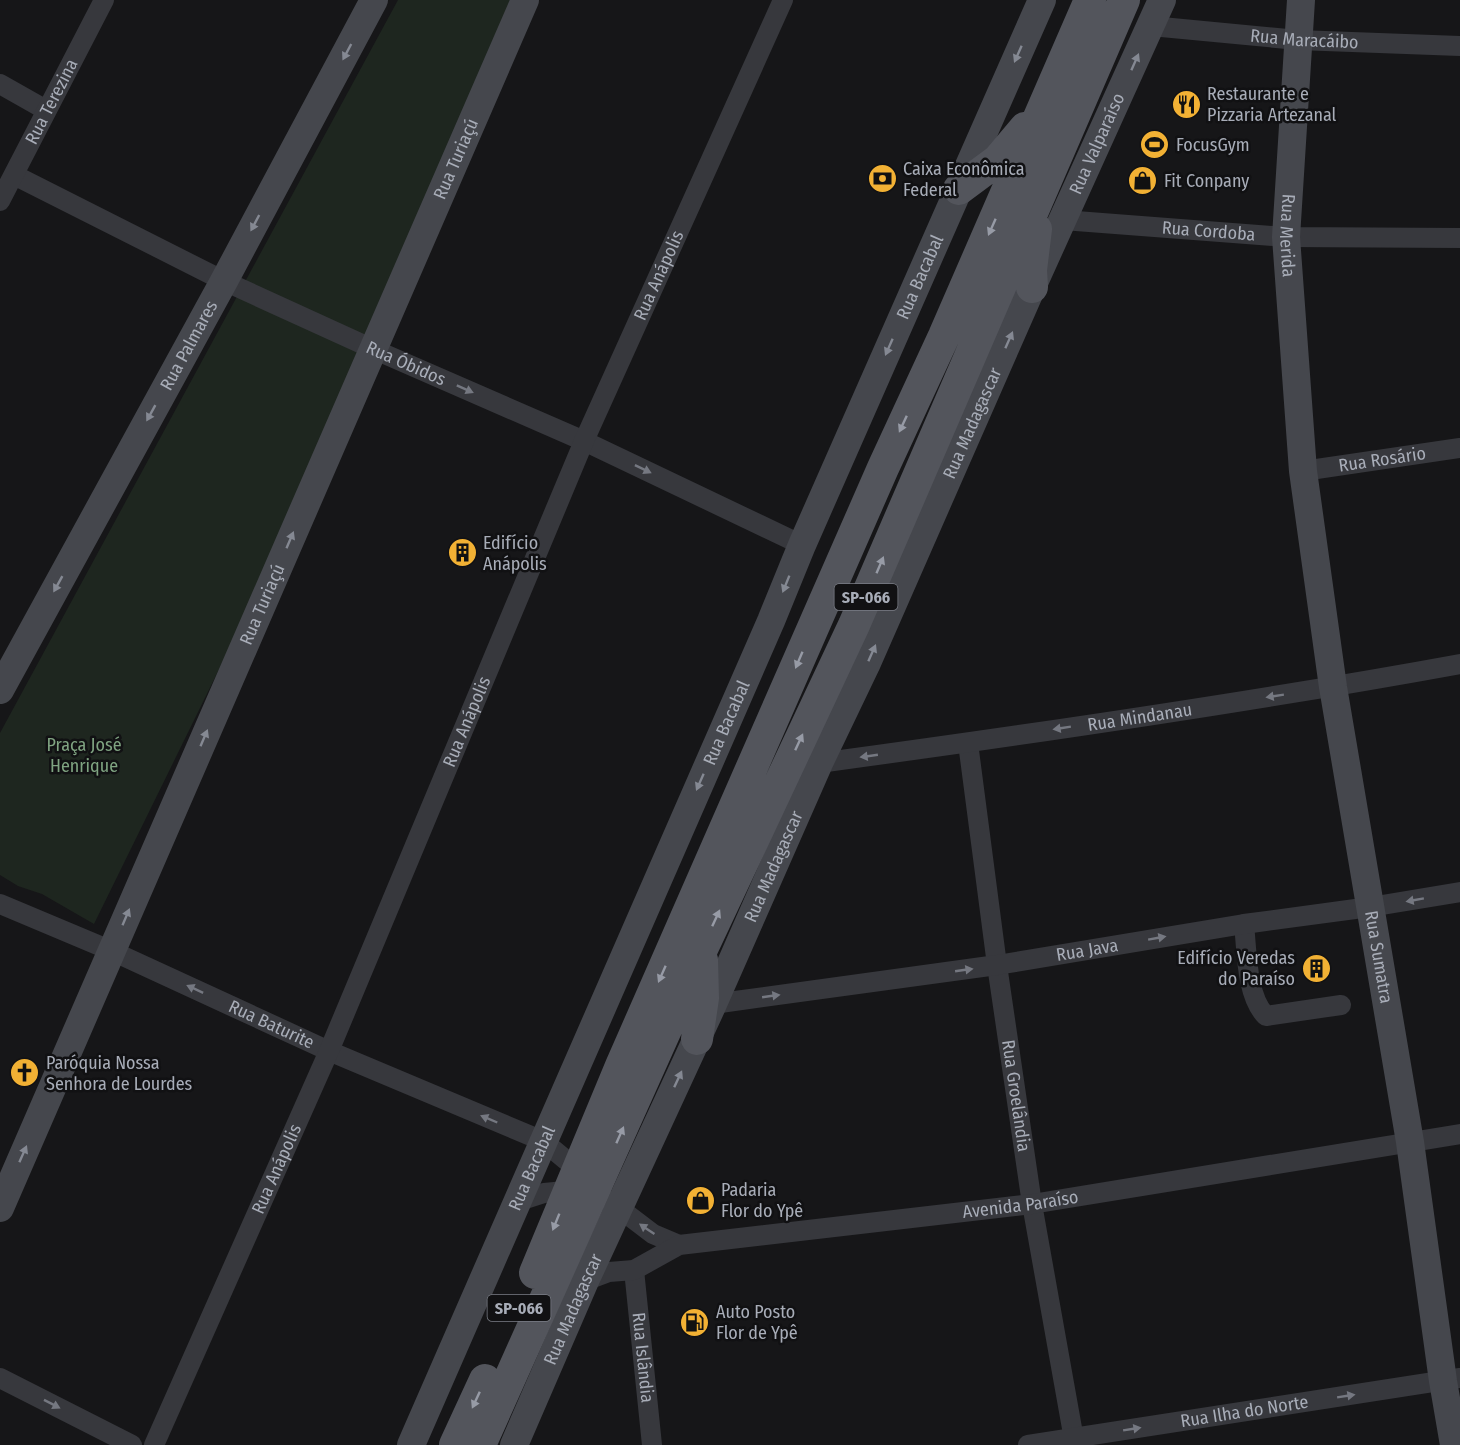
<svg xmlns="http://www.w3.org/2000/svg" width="1460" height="1445" font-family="'Fira Sans Condensed',sans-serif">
<rect width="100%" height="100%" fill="#161618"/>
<!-- green -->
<path fill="#1e261f" d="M398 0H512L226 655 94 924 42 894 18 886 0 875V733Z"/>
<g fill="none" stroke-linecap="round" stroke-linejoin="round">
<!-- street -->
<g stroke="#37383d" stroke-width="20">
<path id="s1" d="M1151 26 1298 40 1460 46"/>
<path d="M0 84 46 110"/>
<path id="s2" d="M14 175 224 281 373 349 584 441 802 545"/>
<path id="s3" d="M0 201 104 0"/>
<path id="s4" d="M1063 220 1286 237 1460 238"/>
<path id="s5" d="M1303 471 1460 448"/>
<path id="s6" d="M968 743 997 965 1032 1204 1075 1445"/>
<path id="s7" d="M819 763C1033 734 1247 703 1460 664"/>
<path id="s8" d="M0 904 112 951 329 1051 543 1141 584 1175"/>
<path d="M1244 924C1247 951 1246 996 1266 1016L1341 1005"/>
<path id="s9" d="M713 1004 997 965 1244 924 1370 907 1460 892"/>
<path d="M516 1202 544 1193 576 1190"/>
<path d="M611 1202 653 1234 679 1245"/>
<path id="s10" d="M634 1270 652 1445"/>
<path id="s11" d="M585 1281 609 1272 634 1270 679 1245 1032 1204 1460 1134"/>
<path d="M0 1378 132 1445"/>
<path id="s12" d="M154 1445 329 1051 584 441 783 0"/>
<path id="s13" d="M1028 1445 1460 1378"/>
</g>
<!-- secondary -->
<g stroke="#45474d" stroke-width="28">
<path id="s14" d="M1301 0 1286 237 1303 471 1333 687 1410 1142 1443 1381 1454 1445"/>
<path id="s15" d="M0 690 224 281 374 0"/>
<path id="s16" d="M0 1208 525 0"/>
<path id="s17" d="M411 1445 771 621 802 545 1042 0"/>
<path id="s18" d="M514 1445 585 1281 713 1004 819 763 866 665 1032 287 1162 0"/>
</g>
<!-- primary -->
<path stroke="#53555c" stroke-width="32" d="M959 189 998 160 1025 128
M1032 287 1031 270 1036 229
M697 1039 703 998 702 960
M535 1273 621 1066 883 468 944 336 1090 0
M455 1445 485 1380
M480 1445 702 949 854 625 1124 0"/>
</g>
<!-- one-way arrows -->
<defs><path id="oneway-solid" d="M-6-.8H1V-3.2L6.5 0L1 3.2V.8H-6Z" transform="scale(1.5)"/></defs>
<g fill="#858993">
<use href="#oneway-solid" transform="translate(347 52) rotate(118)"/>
<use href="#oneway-solid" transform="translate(1018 54) rotate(114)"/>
<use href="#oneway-solid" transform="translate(1135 62) rotate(-66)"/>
<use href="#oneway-solid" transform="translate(255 223) rotate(118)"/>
<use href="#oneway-solid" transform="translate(1009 340) rotate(-66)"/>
<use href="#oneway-solid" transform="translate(889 347) rotate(114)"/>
<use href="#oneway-solid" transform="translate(151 413) rotate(119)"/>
<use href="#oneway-solid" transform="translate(290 540) rotate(-67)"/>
<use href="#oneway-solid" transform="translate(58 584) rotate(119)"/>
<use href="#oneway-solid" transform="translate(786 584) rotate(112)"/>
<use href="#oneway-solid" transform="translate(872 653) rotate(-66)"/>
<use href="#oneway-solid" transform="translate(204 738) rotate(-67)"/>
<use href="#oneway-solid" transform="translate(700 782) rotate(114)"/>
<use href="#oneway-solid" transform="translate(126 917) rotate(-67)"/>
<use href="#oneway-solid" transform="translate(678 1079) rotate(-65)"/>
<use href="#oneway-solid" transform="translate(23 1154) rotate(-66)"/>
</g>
<g fill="#979ba6">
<use href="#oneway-solid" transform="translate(992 227) rotate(114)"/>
<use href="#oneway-solid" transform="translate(903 424) rotate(115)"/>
<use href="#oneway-solid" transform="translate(880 565) rotate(-67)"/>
<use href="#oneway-solid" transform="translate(799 660) rotate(113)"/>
<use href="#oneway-solid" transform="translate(799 742) rotate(-65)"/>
<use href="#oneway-solid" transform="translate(716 918) rotate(-65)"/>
<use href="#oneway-solid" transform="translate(662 974) rotate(114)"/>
<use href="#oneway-solid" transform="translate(620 1135) rotate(-66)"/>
<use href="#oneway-solid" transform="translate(556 1222) rotate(112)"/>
<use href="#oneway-solid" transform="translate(476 1400) rotate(115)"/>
</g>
<g fill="#757881">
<use href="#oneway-solid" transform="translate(465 389) rotate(24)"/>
<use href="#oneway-solid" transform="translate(643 469) rotate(26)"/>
<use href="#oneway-solid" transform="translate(1275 696) rotate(171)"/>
<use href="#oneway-solid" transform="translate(1062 728) rotate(171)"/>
<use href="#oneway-solid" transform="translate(869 756) rotate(172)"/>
<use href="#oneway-solid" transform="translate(1415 900) rotate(170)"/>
<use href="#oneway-solid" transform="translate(1157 938) rotate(-10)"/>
<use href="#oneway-solid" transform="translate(964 970) rotate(-8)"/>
<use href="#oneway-solid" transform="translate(195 989) rotate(-155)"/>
<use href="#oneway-solid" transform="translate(771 996) rotate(-8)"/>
<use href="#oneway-solid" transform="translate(489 1119) rotate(-157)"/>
<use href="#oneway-solid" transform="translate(647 1229) rotate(-146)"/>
<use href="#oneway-solid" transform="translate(1346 1396) rotate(-9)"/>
<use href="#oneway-solid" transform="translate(52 1404) rotate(27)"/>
<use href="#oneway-solid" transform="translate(1132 1429) rotate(-9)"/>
</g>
<!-- icons -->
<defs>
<symbol id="restaurant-disc" viewBox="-11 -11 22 22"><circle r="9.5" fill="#f2b134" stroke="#111113"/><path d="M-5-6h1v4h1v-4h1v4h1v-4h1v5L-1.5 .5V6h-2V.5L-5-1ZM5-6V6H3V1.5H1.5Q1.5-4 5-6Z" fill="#111"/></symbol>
<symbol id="stadium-disc" viewBox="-11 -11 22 22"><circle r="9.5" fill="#f2b134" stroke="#111113"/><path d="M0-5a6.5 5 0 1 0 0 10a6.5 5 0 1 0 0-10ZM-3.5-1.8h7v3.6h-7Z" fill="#111"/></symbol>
<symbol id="bank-disc" viewBox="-11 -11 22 22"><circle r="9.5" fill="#f2b134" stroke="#111113"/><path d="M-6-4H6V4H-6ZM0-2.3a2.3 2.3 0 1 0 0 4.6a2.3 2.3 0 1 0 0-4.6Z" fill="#111"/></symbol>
<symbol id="shop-disc" viewBox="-11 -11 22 22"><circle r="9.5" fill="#f2b134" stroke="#111113"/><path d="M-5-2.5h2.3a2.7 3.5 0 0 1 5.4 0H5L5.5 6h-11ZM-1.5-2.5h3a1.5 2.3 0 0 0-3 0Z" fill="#111"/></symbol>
<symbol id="building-disc" viewBox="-11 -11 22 22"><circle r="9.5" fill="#f2b134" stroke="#111113"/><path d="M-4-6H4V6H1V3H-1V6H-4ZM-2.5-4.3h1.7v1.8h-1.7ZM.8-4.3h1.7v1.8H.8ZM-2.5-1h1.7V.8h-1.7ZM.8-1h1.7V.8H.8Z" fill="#111"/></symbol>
<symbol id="church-disc" viewBox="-11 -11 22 22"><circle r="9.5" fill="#f2b134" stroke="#111113"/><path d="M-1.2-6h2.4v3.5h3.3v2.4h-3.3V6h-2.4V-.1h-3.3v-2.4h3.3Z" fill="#111"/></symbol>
<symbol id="fuel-disc" viewBox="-11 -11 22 22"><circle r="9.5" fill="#f2b134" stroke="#111113"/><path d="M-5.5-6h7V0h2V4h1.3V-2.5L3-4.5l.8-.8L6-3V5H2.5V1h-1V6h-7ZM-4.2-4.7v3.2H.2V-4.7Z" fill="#111"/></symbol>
</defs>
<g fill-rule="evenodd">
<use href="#restaurant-disc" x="1170" y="88" width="33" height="33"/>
<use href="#stadium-disc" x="1138" y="128" width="33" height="33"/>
<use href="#bank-disc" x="866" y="162" width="33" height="33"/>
<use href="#shop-disc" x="1126" y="164" width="33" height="33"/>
<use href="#building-disc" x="446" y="536" width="33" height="33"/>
<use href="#building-disc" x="1300" y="952" width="33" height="33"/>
<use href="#church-disc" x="8" y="1056" width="33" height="33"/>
<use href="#shop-disc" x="684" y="1184" width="33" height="33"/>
<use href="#fuel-disc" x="678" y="1306" width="33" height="33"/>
</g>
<g text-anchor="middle" stroke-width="5" stroke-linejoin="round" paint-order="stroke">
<!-- shield labels -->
<g fill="#111113" stroke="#7b7e86" stroke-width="1.5">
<rect x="834.5" y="584" width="63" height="26" rx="4.5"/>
<rect x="487.5" y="1295" width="63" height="26" rx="4.5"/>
</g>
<g font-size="16" font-weight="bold" fill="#a8adb8">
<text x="866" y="603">SP-066</text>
<text x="519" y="1314">SP-066</text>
</g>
<!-- street labels -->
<g font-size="18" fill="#a8adb8" stroke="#111113">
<text dy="6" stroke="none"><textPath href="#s1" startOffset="154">Rua Maracáibo</textPath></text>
<text dy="6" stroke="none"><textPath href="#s3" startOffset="112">Rua Terezina</textPath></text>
<text dy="6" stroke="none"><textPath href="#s18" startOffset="1426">Rua Valparaíso</textPath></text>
<text dy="6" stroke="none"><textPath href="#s16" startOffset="1144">Rua Turiaçú</textPath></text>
<text dy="6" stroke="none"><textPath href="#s4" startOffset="146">Rua Cordoba</textPath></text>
<text dy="6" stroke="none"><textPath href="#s14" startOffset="236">Rua Merida</textPath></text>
<text dy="6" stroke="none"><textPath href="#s12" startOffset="1274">Rua Anápolis</textPath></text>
<text dy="6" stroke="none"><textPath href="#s17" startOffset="1274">Rua Bacabal</textPath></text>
<text dy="6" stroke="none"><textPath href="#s15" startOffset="393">Rua Palmares</textPath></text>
<text dy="6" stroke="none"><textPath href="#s2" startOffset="435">Rua Óbidos</textPath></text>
<text dy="6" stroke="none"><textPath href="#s18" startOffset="1120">Rua Madagascar</textPath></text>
<text dy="6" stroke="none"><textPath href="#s5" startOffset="80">Rua Rosário</textPath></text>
<text dy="6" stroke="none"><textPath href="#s16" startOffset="658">Rua Turiaçú</textPath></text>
<text dy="6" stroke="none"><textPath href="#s7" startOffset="324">Rua Mindanau</textPath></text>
<text dy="6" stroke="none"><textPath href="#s12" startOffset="788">Rua Anápolis</textPath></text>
<text dy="6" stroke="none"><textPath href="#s17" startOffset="788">Rua Bacabal</textPath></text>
<text dy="6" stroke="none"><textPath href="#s18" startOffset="634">Rua Madagascar</textPath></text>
<text dy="6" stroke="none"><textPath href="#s9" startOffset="378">Rua Java</textPath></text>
<text dy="6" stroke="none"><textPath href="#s14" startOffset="964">Rua Sumatra</textPath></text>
<text dy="6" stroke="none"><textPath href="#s8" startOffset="297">Rua Baturite</textPath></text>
<text dy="6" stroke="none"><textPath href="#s6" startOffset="356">Rua Groelândia</textPath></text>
<text dy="6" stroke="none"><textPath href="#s17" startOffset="302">Rua Bacabal</textPath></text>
<text dy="6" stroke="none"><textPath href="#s12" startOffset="302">Rua Anápolis</textPath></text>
<text dy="6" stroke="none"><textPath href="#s11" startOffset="446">Avenida Paraíso</textPath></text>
<text dy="6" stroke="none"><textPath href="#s18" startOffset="148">Rua Madagascar</textPath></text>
<text dy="6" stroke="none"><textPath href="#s10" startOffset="88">Rua Islândia</textPath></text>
<text dy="6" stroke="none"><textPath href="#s13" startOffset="219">Rua Ilha do Norte</textPath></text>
</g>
<!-- poi labels -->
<g font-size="18" fill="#a8adb8" stroke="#111113" text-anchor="start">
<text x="1207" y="100">Restaurante e<tspan x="1207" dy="21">Pizzaria Artezanal</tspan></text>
<text x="1176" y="151">FocusGym</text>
<text x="903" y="175">Caixa Econômica<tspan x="903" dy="21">Federal</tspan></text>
<text x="1164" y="187">Fit Conpany</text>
<text x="483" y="549">Edifício<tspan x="483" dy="21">Anápolis</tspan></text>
<text x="1295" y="964" text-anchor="end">Edifício Veredas<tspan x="1295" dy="21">do Paraíso</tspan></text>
<text x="46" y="1069">Paróquia Nossa<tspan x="46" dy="21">Senhora de Lourdes</tspan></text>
<text x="721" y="1196">Padaria<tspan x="721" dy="21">Flor do Ypê</tspan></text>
<text x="716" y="1318">Auto Posto<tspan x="716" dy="21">Flor de Ypê</tspan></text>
</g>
<!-- park labels -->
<g font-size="18" fill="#7fa381" stroke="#111113">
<text x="84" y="751">Praça José<tspan x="84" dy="21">Henrique</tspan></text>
</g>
</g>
</svg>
